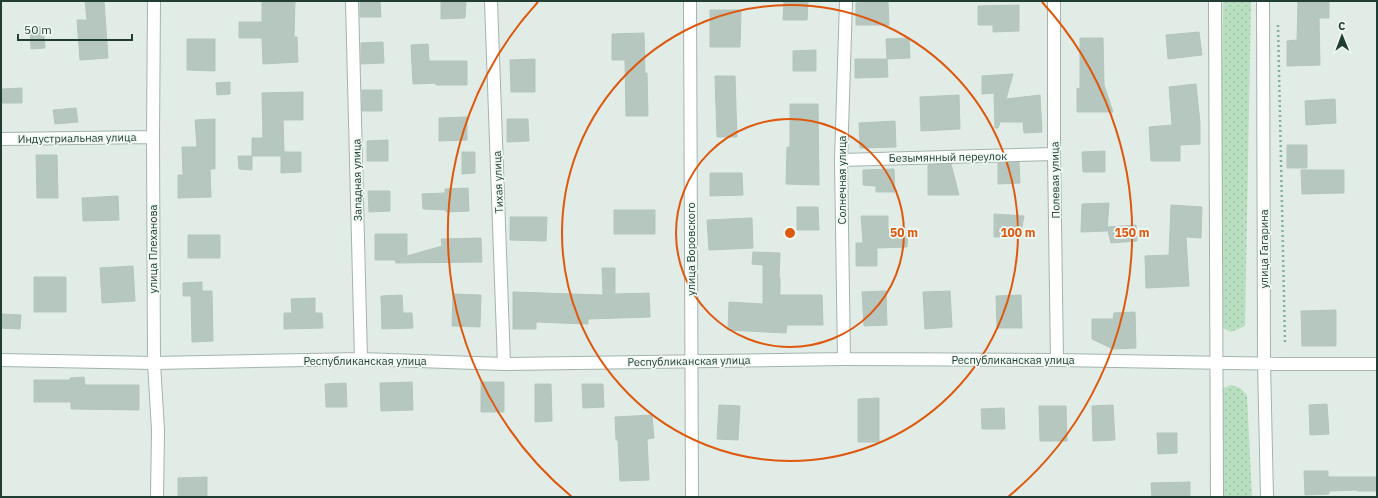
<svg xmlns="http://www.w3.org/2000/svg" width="1378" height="498" font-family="'IBM Plex Sans',sans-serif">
<defs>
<pattern id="grass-dots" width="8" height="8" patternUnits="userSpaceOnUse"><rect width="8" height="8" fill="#b8dfbf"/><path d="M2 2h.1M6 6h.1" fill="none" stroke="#9ec0a5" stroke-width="1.8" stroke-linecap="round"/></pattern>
</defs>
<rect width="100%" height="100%" fill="#e1ece6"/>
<!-- grass -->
<path fill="url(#grass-dots)" d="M1223 1H1251L1245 326 1231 332 1219 326Z
M1231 385 1240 388 1247 395 1252 497H1223L1217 396 1222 389Z"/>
<!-- building -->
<path fill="#b6c7bf" stroke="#b3c6bc" d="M85 1H104L108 58 80 60 77 20H87Z
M262 1H295L294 37H297L298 62 263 64 262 38H239V22H262Z
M360 1H380L381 17H360Z
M441 1H466L465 18 441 19Z
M784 1H808L807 20H783Z
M1298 1H1329V18H1319L1320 65 1287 66V41L1297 40Z
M888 2 889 25H856V3Z
M1019 5V31L993 32V25H978V6Z
M710 10H741L740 47H710Z
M43 27 45 48 31 49 30 28Z
M1199 32 1202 55 1168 59 1166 35Z
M644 33 645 73H647L648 116H626L625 60H612V34Z
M909 38 910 58 887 59 886 39Z
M1080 38H1103L1104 85 1113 112H1077V88L1080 89Z
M187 39H215V71L187 70Z
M383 42 384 63 361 64V43Z
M428 44 429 61H467V85H436V83L413 84 411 45Z
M816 50V71H793V51Z
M535 59V92H511L510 60Z
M855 59H887L888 77 855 78Z
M1013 74 1006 99 1040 95 1042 132 1024 133 1023 122H1000L998 128H995L994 93 982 94V76Z
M715 76H735L737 137H717Z
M230 82V94L217 95 216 83Z
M1196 84 1200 123V144L1180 145V161H1151L1149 127 1172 125 1169 87Z
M22 88V103H1L2 89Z
M362 90H382V111H362Z
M303 92V120H283L284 152H301V172L281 173V156H252V138H263L262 93Z
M959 95 960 129 921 131 920 97Z
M1335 99 1336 123 1306 125 1305 101Z
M790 104H818L819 185 786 184 787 147H790Z
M76 108 78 122 55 124 53 110Z
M467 117V140L439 141V118Z
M215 119V169H210L211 197 178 198V175H183L182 147H197L195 120Z
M507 119H528L529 141 507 142Z
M895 121 896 147 860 148 859 123Z
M388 140V161H367V141Z
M1287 145H1307V168H1287Z
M1105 151V172H1083L1082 152Z
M462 152H475V173L462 174Z
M36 155H57L58 198H37Z
M238 156H252V170L239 169Z
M1019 162 1020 183 998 184V163Z
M951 164 959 195H928V165Z
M894 169 895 192H876V186L863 185V170Z
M1301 170H1344V193L1302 194Z
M710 173H742L743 195 710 196Z
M468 188 469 211 446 212V210L423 209 422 194 445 193V189Z
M368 191H390V211L369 212Z
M118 196 119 220 83 221 82 198Z
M1109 203 1107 231 1081 232 1082 204Z
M1171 205 1202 207 1201 238 1186 237 1189 286 1146 288 1145 256 1169 255Z
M797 207H818L819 230H797Z
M614 210H655V234H614Z
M994 214 1024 216 1020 237H994Z
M861 216H888V230H908L907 247 877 248V266H856V243H863Z
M510 217H547L546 241 510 240Z
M752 218 753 248 709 250 707 220Z
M1136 225 1137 241 1111 243 1107 227Z
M375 234H407V256L442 246 441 239 481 238 482 262 396 263 395 260H375Z
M188 235H220V258H188Z
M753 252 780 253 779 277H780V295H822L823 325H787L786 333 728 330 729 302 763 304V265L752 264Z
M133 266 135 301 102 303 100 268Z
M602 268H615V294L649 293 650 317 588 319V324L536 322V329H513V292L603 295Z
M34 277H66V312H34Z
M202 282V291H212L213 341 192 342 191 296H183V283Z
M886 291 887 325 864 326 862 292Z
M950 291 952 327 925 329 923 292Z
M453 294 481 295 480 327 452 326Z
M402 295 403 313H412L413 328 382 329 381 296Z
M1021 295 1022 328H997L996 296Z
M315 298V313H322L323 328 284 329V313H292L291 299Z
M1336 310V346H1302L1301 311Z
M1135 312 1136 348 1113 349 1092 339V319H1113L1114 313Z
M2 314 21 315 20 329 1 328Z
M84 377 85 385H139V410L71 409V402H34V380H71L70 378Z
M412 382 413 410 381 411 380 383Z
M481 382H504V412H481Z
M346 383 347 407H326L325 384Z
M535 384H551L552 421 535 422Z
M582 384H603L604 407 583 408Z
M879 398V442H858V399Z
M1327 404 1329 434 1310 435 1309 405Z
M719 405 740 406 738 440 717 439Z
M1113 405 1115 440 1093 441 1092 406Z
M1039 406H1066L1067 441H1040Z
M1004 408 1005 429H982L981 409Z
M652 415 654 438 647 439 649 480 620 481 618 440H616L615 417Z
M1157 433H1177V453L1158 454Z
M1304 471H1328V477H1377V491H1357V490L1329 491V494L1305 495Z
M207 477V497H178V478Z
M1190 482V497H1152L1151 483Z"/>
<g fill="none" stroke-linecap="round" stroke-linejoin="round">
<defs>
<path id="minor" d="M154 1 153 137 154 363 158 430 157 497
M352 1 361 359
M491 1 504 364
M690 1 692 497
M1054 1V154L1057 360
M1215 1 1217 497
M1263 1 1264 363 1267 497
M1 139 153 137
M841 160 1054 154
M844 359 841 160 846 1
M1 360 154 363 361 359 504 364 844 359 1057 360 1285 364H1377"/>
</defs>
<!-- minor casing -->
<use href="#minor" stroke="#a3b4ad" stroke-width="14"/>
<!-- path -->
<path stroke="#80b19d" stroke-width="2.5" stroke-dasharray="2 3" stroke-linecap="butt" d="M1278 25 1285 342"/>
<!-- minor -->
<use href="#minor" stroke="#fff" stroke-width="12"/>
</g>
<!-- distance rings -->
<g fill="none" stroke="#de580e" stroke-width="2">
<circle cx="790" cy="233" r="114"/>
<circle cx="790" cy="233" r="228"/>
<path d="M572 497A342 342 0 0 1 538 2M1042 2A342 342 0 0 1 1008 497"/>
</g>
<g text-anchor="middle" stroke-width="3.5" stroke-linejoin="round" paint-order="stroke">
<!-- street labels -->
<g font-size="11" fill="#203e33" stroke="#f1f9f4">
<text transform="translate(77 138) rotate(-1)" y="4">Индустриальная улица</text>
<text transform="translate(948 157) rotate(-1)" y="4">Безымянный переулок</text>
<text transform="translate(357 180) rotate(-91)" y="4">Западная улица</text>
<text transform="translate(842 180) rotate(-90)" y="4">Солнечная улица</text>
<text transform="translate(1055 180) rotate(-91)" y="4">Полевая улица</text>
<text transform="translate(498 182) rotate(-92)" y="4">Тихая улица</text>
<text transform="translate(153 249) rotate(-90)" y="4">улица Плеханова</text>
<text transform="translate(691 249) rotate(-90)" y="4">улица Воровского</text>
<text transform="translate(1264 249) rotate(-90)" y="4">улица Гагарина</text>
<text x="1013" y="364">Республиканская улица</text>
<text x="365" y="365">Республиканская улица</text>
<text transform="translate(689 361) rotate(-1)" y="4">Республиканская улица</text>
</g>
</g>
<circle cx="790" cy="233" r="6" fill="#de580e" stroke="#f1f9f4" stroke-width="2"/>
<g font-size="12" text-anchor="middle" font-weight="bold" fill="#de580e" stroke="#f1f9f4" stroke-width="3.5" stroke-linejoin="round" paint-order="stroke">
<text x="904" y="237">50 m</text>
<text x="1018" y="237">100 m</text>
<text x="1132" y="237">150 m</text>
</g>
<!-- border -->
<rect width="1378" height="498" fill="none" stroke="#203e33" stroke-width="4"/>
<!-- north arrow -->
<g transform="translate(1342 36) rotate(359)" stroke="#f1f9f4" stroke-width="3" paint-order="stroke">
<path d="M0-3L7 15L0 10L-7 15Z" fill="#203e33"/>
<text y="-6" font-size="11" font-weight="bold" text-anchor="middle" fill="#203e33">С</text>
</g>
<!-- scale -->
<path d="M18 34v6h114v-6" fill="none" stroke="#203e33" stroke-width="2"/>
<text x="24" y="34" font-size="12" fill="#203e33" stroke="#f1f9f4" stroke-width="3" paint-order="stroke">50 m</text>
</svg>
